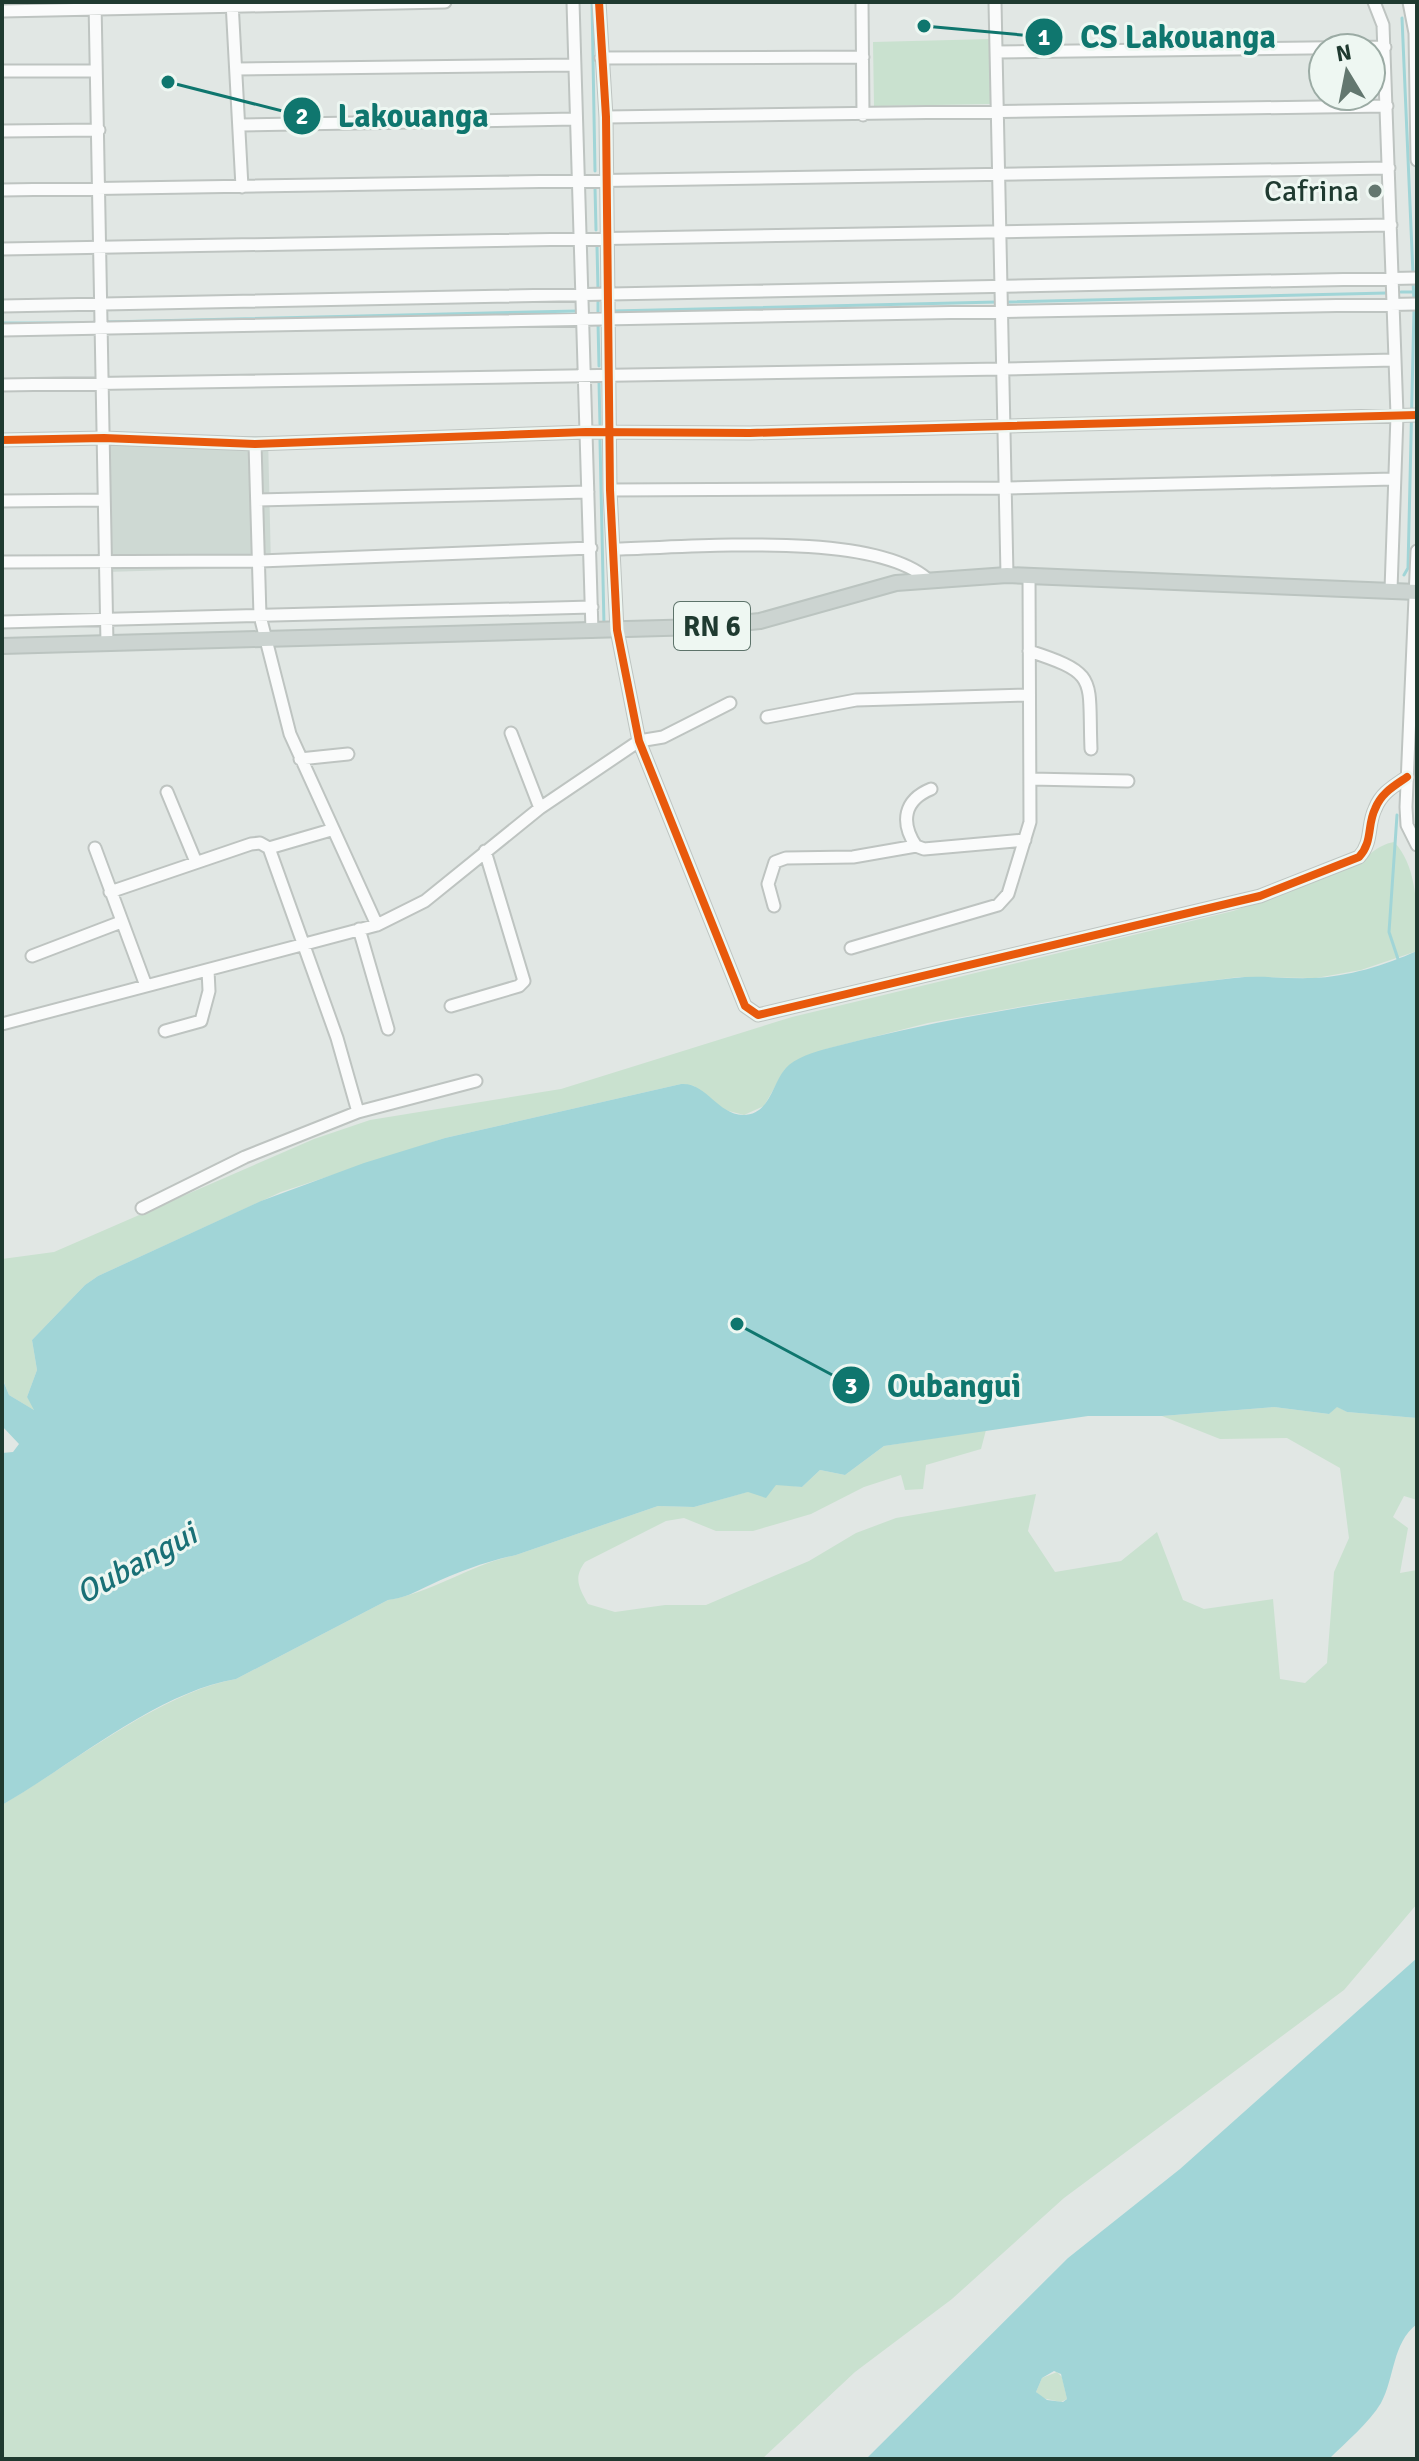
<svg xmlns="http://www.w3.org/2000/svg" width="1419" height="2461" font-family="Signika,sans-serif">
<rect width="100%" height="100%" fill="#e1e7e4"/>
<!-- built -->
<path fill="#ced9d3" d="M268 436 271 567 106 572 105 437Z"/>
<!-- green -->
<path fill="#c9e1cf" d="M991 39 992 104 874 106 873 42Z
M1394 842C1419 868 1417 913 1417 951L1361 970 1316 978 1239 977 1048 1002 928 1023 826 1049 785 1069 764 1106 744 1115 721 1109 694 1086 681 1084 445 1138 281 1192 98 1276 85 1285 32 1340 37 1370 27 1397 37 1412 9 1395 2 1377V1259L54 1252 314 1139 370 1120 561 1089 792 1017 1233 911C1274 897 1313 883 1351 866 1368 858 1376 845 1394 842Z
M1336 1406 1347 1412 1417 1418V1500L1404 1496 1393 1517 1408 1528 1400 1573 1417 1570V1904L1344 1990 1064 2198 952 2299 855 2372 762 2459H2V1805C69 1766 161 1692 236 1679L388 1600C430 1594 472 1564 516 1555L658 1506 694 1507 776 1484 802 1487 820 1470 845 1475 884 1446 986 1430 981 1449 926 1465 923 1489 905 1490 901 1475 864 1487 811 1514 753 1531H716L684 1518 666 1521 585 1562C573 1578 579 1588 588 1604L615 1612 665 1605H706L809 1561 856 1533 896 1518 1036 1494 1028 1531 1055 1572 1121 1561 1157 1532 1183 1600 1204 1609 1273 1599 1280 1679 1305 1683 1327 1663 1334 1572 1349 1538 1340 1468 1287 1438 1220 1439 1162 1416 1274 1407 1329 1414Z
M1057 2372 1062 2377 1067 2399 1061 2402 1042 2398 1036 2392 1042 2378Z"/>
<!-- water -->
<path fill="#a1d5d7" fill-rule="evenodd" d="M1417 951V1418L1347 1412 1337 1407 1329 1414 1274 1407 1162 1416H1088L884 1446 845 1475 820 1470 802 1487 776 1485 766 1498 748 1492 694 1507 658 1506 516 1555C488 1561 457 1572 430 1585 415 1592 405 1598 388 1600L236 1679C157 1692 72 1765 2 1805V1453L13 1452 19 1444 2 1426V1378L9 1395 34 1410 27 1397 37 1370 32 1340 85 1285 98 1276 261 1201 364 1163 445 1138 681 1084C706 1082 717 1114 743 1115 770 1115 772 1084 785 1069 795 1057 815 1052 829 1048 962 1013 1097 994 1234 978 1260 975 1286 979 1312 978 1348 977 1385 965 1417 951Z
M1417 1958V2324C1392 2343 1395 2377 1381 2403 1369 2423 1346 2442 1329 2459H866L1068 2258 1180 2169ZM1054 2371 1061 2374 1067 2399 1063 2402 1047 2400 1036 2392 1042 2378Z"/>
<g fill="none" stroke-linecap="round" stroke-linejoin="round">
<!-- stream -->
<path stroke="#a1d5d7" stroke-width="3" d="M592 2 595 171
M1402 18 1413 274
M595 187 596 230
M597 246 598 289
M1413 281 1414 302
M1401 292H1413
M598 301V317
M1009 302 1387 293
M613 311 997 302
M108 322 577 311
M598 322 599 366
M2 323H96
M599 382 600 424
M600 440 604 625
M1404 575 1408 568 1414 309
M1397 815 1389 932 1399 962"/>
<defs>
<path id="minor" d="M95 2 107 644
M232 2 242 187
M573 2 592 631
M599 2 606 117 610 490 617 630 639 741 745 1006 758 1015 1260 896 1359 857C1373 842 1367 825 1375 809 1381 793 1394 786 1407 777
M862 2 863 115
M995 2 1007 575
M1374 2 1383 25 1397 415 1391 590
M1409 2 1415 33 1417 160
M2 11 445 2
M996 52 1385 47
M601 58 863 57
M237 69 575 65
M2 71H95
M606 117 1387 106
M241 125 576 119
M2 131 99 130
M2 190 1389 168
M2 249 1391 225
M2 306 1417 278
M2 330 1417 304
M2 385 1003 369 1395 360
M2 440 104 438 255 444 586 432 750 433 1417 415
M255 444 260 616 290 734 377 925
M610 490 1006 488 1394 479
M257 500 588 492
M2 501 104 500
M613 549C689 548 871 530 927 579
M1417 551 1406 807 1407 825 1417 845
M2 562 260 561 591 548
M2 622 592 607
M1029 651C1100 674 1088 678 1091 749
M767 717 856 700 1027 695
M511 733 540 808
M300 759 348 754
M1030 779 1128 781
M931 789C904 800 900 822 916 846L924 849 1025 840
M167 792 196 862
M331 830 269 848 337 1038 358 1112
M95 848 145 983
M110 892 251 844 260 843 269 848
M774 906 768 884 775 862 786 858 853 857 916 846
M359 929 388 1029
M851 948 998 905 1008 894 1030 822 1029 575
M32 956 121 922
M451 1006 519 986 524 981 485 851
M2 1024 377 925 425 901 540 808 639 741 663 737 730 703
M165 1031 201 1021 209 991 208 970
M142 1208 245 1157 358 1112 476 1081"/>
<path id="major" d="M2 646 700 627 760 621 896 583 1007 575 1417 592"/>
</defs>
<!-- minor casing -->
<use href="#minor" stroke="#bec4c1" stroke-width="15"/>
<!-- major casing -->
<use href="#major" stroke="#bbc4c0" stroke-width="18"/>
<!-- minor -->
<use href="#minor" stroke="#fafbfb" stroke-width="11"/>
<!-- major -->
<use href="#major" stroke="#ccd4d1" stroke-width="14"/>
<defs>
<path id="cycleway" d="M599 2 606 117 610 490 617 630 639 741 745 1006 758 1015 1260 896 1359 857C1373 842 1367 825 1375 809 1381 793 1394 786 1407 777
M2 440 104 438 255 444 586 432 750 433 1417 415"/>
</defs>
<!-- cycleway casing -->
<use href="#cycleway" stroke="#eef7f2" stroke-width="13"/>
<!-- cycleway -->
<use href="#cycleway" stroke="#e8590c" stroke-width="8"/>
</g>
<!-- markers -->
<circle fill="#63776f" stroke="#eef7f2" stroke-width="3" cx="1375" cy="191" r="8"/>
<g text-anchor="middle" stroke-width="6" stroke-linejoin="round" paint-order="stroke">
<!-- shield labels -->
<rect fill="#eef7f2" stroke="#5d736a" stroke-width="2" x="674" y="602" width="76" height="48" rx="6"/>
<g font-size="28" font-weight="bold" fill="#1f3a30">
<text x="712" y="636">RN 6</text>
</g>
<!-- poi labels -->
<g font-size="30" fill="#1f3a30" stroke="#eef7f2" text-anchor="end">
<text x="1359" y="201">Cafrina</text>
</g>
<!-- water labels -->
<g font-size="32" font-style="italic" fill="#197076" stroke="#eef7f2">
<text transform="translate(136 1563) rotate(-29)" y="11">Oubangui</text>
</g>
</g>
<!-- callouts -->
<path fill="none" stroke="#0f766e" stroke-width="3" d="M924 26L1044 37M168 82L302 116M737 1324L851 1385"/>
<g fill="#0f766e" stroke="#eef7f2" stroke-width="3">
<circle cx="924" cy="26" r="8"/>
<circle cx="168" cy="82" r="8"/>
<circle cx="737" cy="1324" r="8"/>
<circle cx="1044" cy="37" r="20"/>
<circle cx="302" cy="116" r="20"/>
<circle cx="851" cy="1385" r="20"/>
</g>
<g font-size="24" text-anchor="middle" font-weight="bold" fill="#fff">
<text x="1044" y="45">1</text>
<text x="302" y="124">2</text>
<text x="851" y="1394">3</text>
</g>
<g font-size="32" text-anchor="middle" font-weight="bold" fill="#0f766e" stroke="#eef7f2" stroke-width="6" stroke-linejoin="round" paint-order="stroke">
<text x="1178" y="48">CS Lakouanga</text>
<text x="413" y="127">Lakouanga</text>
<text x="954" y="1397">Oubangui</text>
</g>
<!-- border -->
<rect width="1419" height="2461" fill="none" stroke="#1f3a30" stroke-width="8"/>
<!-- north arrow -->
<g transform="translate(1347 72) rotate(350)"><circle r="38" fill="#eef7f2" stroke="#9baba4" stroke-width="2"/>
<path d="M0-6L14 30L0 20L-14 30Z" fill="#63776f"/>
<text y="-12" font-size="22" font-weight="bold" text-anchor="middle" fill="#1f3a30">N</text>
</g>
</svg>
